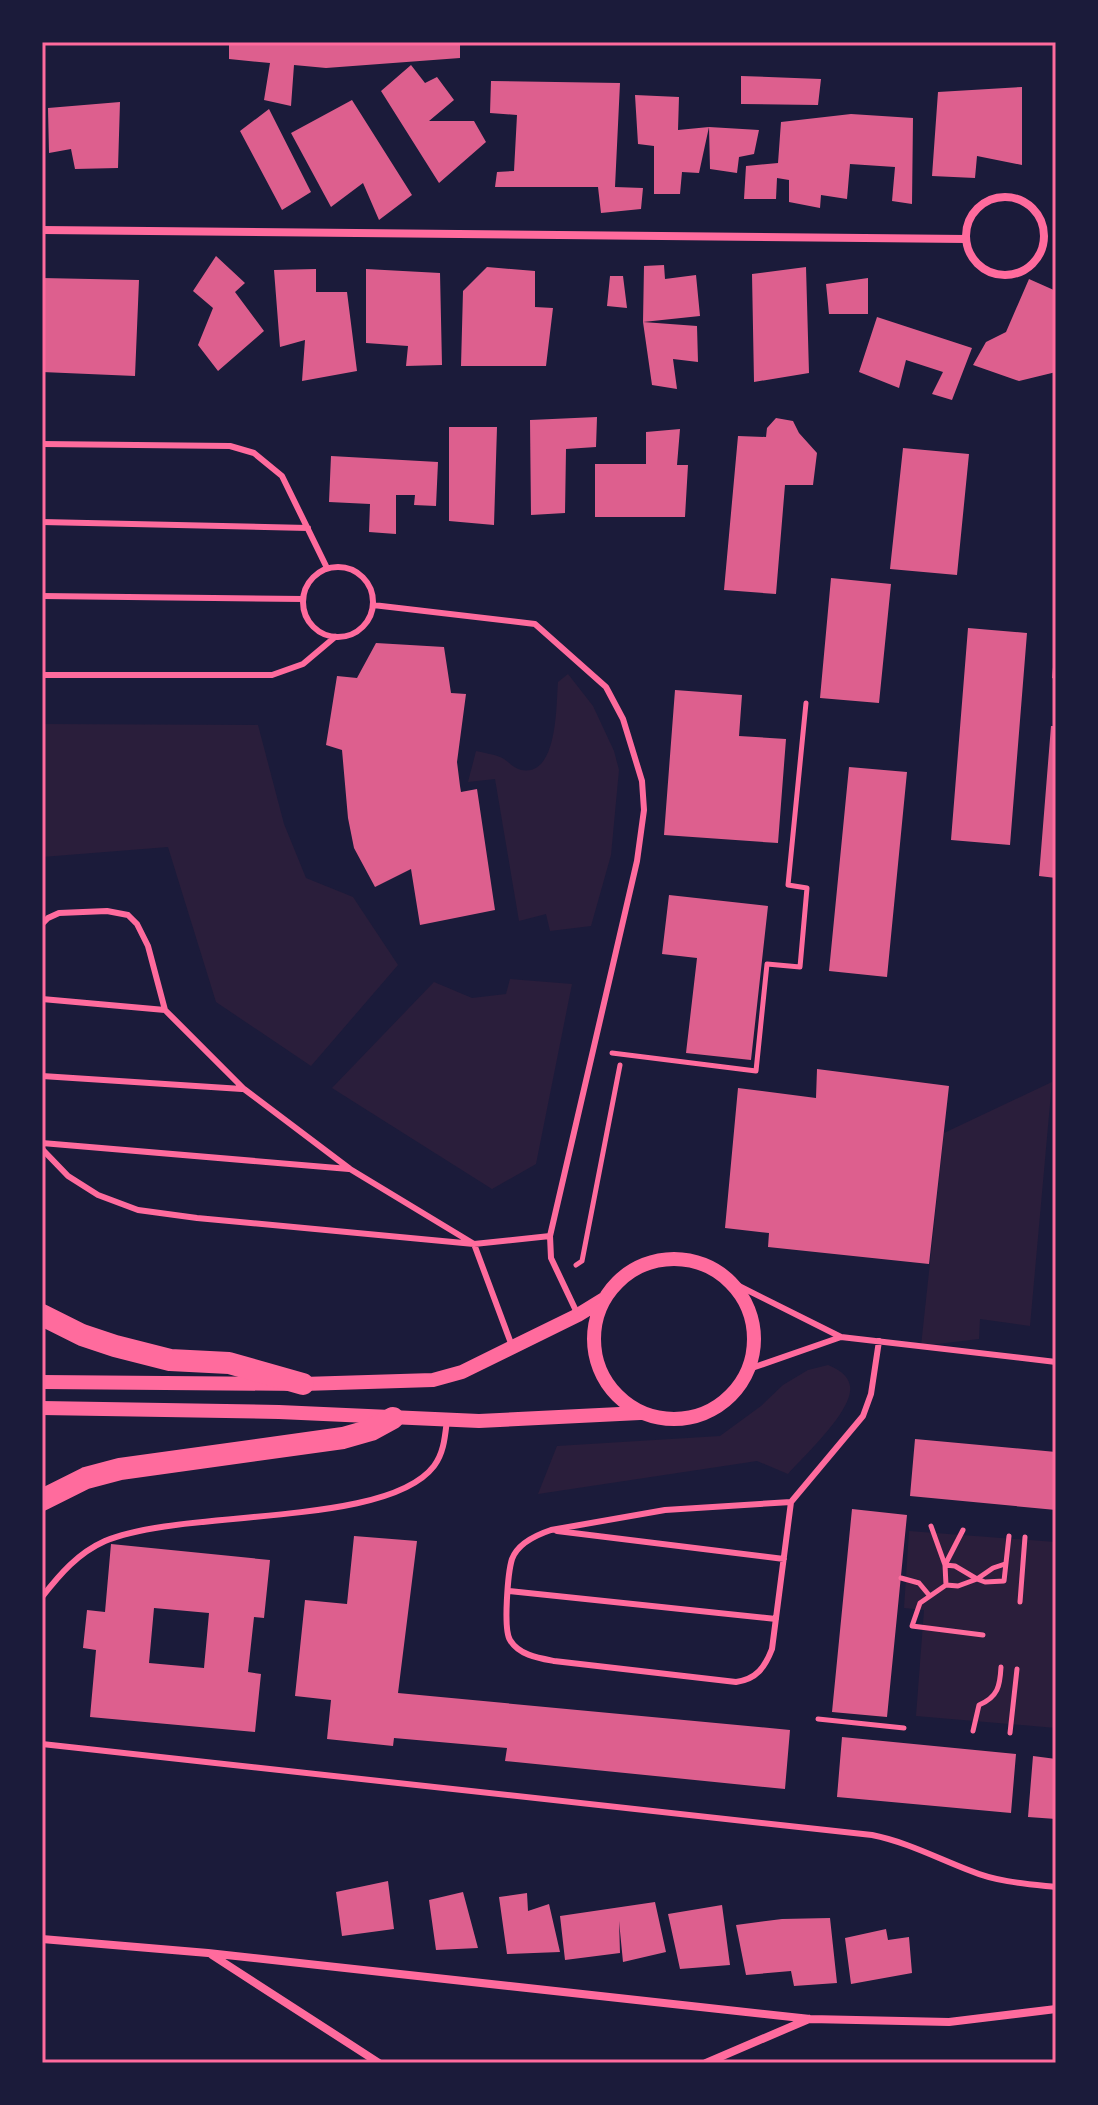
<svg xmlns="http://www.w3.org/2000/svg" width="1098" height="2105" font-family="'Noto Sans',sans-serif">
<rect width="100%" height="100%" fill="#1b1b3a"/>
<!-- green -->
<path fill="#2a1e3b" d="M568 674 593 706 614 751 619 770 611 855 591 926 550 931 546 914 519 921 495 779 468 782 476 751C484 753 493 754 500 757 508 760 512 768 521 770 558 777 556 706 558 682Z
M42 724 258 725 284 824 306 878 353 897 398 965 311 1066 216 1002 168 847 42 857Z
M510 979 572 984 536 1164 492 1189 332 1088 434 982 472 998 506 994Z
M1052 1082 1030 1326 980 1319 979 1339 921 1346 944 1133Z
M828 1365C837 1369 848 1374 850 1386 854 1410 804 1456 788 1474L757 1461 538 1494 557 1446 720 1436 761 1406 783 1385 808 1370Z
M909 1531 1056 1542V1728L916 1716 924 1610 904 1608Z"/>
<!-- building -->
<path fill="#dd5f8e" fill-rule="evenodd" d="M229 42H460V58L326 68 294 65 291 106 264 100 270 63 229 59Z
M411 65 425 83 437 77 454 100 429 121H474L486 142 439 183 381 91Z
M741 76 821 79 818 105 741 104Z
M491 81 620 83 615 187 643 188 641 209 601 213 598 187H495L497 172 514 171 517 115 490 113Z
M1022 87V165L977 156 975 178 932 176 938 92Z
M635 95 679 97 678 130 709 127 699 173 682 172 680 194H654V146L638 144Z
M352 100 412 195 379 220 363 183 331 207 291 133Z
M120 102 118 168 75 169 71 149 49 153 48 108Z
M269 109 311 192 282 210 240 131Z
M851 114 913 118 912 204 892 201 895 167 850 164 847 199 821 195 820 208 789 202V180L777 178 776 199H744L746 166 778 163 781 122Z
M709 127 759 130 754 154 739 157 737 173 710 169Z
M216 256 245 283 235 292 264 331 218 371 198 345 213 308 193 291Z
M664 265 665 279 696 275 700 316 643 322 697 326 698 362 673 359 677 389 652 385 643 322 644 266Z
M487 267 535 271V307L553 308 546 366H461L463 291Z
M806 267 809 373 754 382 752 274Z
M316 269V292H347L357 371 302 381 305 340 280 347 274 270Z
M366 269 440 273 442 365 406 366 408 346 366 343Z
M610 276H623L627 308 607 306Z
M42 278 139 280 135 376 42 372Z
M868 278V314H829L826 284Z
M1029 279 1056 291V372L1019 381 973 365 986 342 1006 332Z
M877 317 972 348 952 400 932 394 943 372 906 360 899 388 859 372Z
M597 417 596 447 566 449 565 513 531 515 530 420Z
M776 418 793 421 799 433 817 453 813 485H785L776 594 724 590 738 436 766 437 767 428Z
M449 427H497L494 525 449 521Z
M680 429 677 465H688L685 517H595V464H646V432Z
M903 448 969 454 957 575 890 569Z
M331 456 438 462 436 506 414 505 415 495H396V534L369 532 370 504 329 502Z
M831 578 891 584 879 703 820 698Z
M968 628 1027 633 1010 845 951 840Z
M376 643 444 647 451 693 466 694 457 762 460 786 461 792 477 789 495 910 420 925 411 869 375 887 354 848 348 818 342 750 326 745 337 676 357 678Z
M1054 656H1056V679L1052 678Z
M675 690 742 695 739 736 786 739 778 843 664 835Z
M1051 726H1056V878L1039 876Z
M849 767 907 772 887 977 829 971Z
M669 895 768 906 751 1060 686 1053 697 958 662 954Z
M817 1069 949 1086 929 1264 768 1247 769 1233 725 1228 738 1088 816 1098Z
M915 1439 1056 1452V1510L910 1496Z
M852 1509 907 1515 887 1717 832 1712Z
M354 1536 417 1541 398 1693 790 1730 785 1789 505 1761 507 1748 394 1738 393 1746 327 1739 331 1700 295 1696 305 1600 347 1604Z
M111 1544 270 1560 264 1618 254 1617 248 1672 261 1674 255 1732 90 1717 96 1650 83 1648 87 1610 105 1612ZM154 1608 209 1613 204 1668 149 1663Z
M842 1737 1016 1754 1011 1813 837 1797Z
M1033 1756 1056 1759V1819L1028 1817Z
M388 1881 394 1929 342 1936 336 1892Z
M463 1892 478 1948 436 1950 429 1900Z
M527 1893 528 1911 549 1904 560 1952 507 1954 499 1897Z
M655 1902 666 1952 623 1962 619 1921 620 1953 565 1960 560 1916Z
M722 1905 730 1965 680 1969 668 1914Z
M830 1918 837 1983 794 1986 791 1971 746 1975 736 1925 782 1919Z
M886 1929 888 1940 909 1937 912 1973 851 1984 845 1938Z"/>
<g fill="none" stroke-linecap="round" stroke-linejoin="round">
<!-- path -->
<path stroke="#ff6b9d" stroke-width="5" d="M612 1053 756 1071 767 964 800 967 807 888 788 885 806 703
M576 1265 582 1261 620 1065
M931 1526 945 1565 946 1585
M963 1530 945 1565 955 1566 977 1579 993 1568 1005 1564
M901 1578 919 1583 929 1595
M1020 1602 1025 1537
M983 1635 912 1626 920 1603 946 1585 958 1586 977 1579 985 1582 1004 1581 1009 1536
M818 1719 904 1728
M973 1731 979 1705C998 1697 1000 1686 1001 1667
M1010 1733 1017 1669"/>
<!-- service -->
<path stroke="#ff6b9d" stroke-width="6" d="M42 444 230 446 254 453 282 476 327 568
M42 522 308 528
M303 602a35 35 0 1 1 70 0a35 35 0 1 1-70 0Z
M42 596 303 599
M42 675H272L303 664 335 637
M42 924 48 918 59 913 107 911 128 915 137 924 148 946 165 1010 244 1089 350 1169 474 1244 512 1346
M42 999 165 1010
M42 1076 242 1089
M42 1143 349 1169
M42 1149 68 1176 98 1195 138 1210 197 1218 474 1244 550 1236 637 861 644 810 642 781 623 719 606 687 535 624 373 605
M550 1236 551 1258 578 1315
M731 1282 841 1337 1056 1362
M749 1369 841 1337
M791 1502 665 1510 551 1530C536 1535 518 1543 512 1559 508 1572 503 1629 510 1640 519 1655 538 1658 554 1661L736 1682C757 1679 765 1667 772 1649L791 1502 863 1416 871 1394 879 1341
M557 1531 784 1559
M509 1591 776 1619
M42 1597C60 1574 78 1553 105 1541 182 1508 387 1528 434 1466 444 1453 445 1436 447 1420
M42 1744 872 1835C907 1842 937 1858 971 1871 997 1882 1028 1884 1056 1887"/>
<!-- minor -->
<path stroke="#ff6b9d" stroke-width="8" d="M966 236a39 39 0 1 1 78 0a39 39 0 1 1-78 0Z
M42 230 966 239
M42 1939 208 1953 810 2019 949 2022 1056 2009
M212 1955 379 2063
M706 2063 809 2019"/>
<!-- tertiary -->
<path stroke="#ff6b9d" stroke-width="14" d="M594 1339a80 80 0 1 1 160 0a80 80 0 1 1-160 0Z
M42 1382 303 1384 433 1380 462 1372 578 1315 604 1299
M42 1408 279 1412 479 1421 640 1413"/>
<!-- trunk -->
<path stroke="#ff6b9d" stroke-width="22" d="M42 1315 82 1335 115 1346 170 1360 229 1363 303 1384
M42 1500 86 1478 120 1469 343 1438 371 1430 393 1418"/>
</g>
<!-- border -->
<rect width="1098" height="2105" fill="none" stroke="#1b1b3a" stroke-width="88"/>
<rect x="44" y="44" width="1010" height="2017" fill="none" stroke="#ff6b9d" stroke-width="3"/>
</svg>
